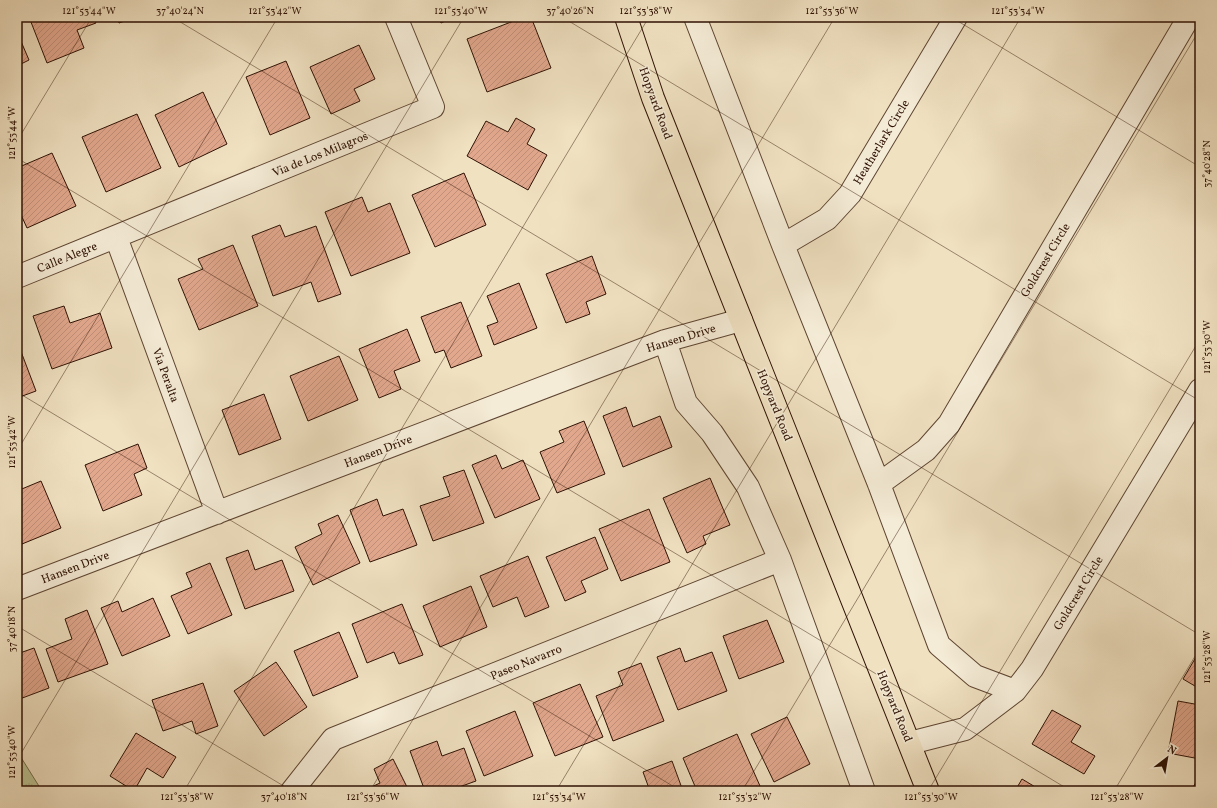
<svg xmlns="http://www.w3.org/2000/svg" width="1217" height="808" font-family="Vollkorn,serif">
<defs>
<pattern id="park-tufts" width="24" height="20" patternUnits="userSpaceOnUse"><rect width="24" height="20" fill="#bbc292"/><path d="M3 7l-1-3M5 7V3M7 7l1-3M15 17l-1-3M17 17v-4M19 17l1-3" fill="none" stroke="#a1a67c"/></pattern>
<pattern id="building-hatch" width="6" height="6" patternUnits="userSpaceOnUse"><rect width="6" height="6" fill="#e2a88e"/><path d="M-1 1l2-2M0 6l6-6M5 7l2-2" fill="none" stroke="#c29079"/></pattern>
</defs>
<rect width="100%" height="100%" fill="#f0e1c1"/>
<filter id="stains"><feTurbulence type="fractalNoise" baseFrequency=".005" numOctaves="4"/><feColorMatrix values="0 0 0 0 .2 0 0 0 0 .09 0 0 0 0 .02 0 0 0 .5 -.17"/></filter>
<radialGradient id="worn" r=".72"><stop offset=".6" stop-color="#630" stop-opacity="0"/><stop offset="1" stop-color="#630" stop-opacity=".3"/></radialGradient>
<!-- park -->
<path fill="url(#park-tufts)" stroke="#746a4a" d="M17 751 42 791H17Z"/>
<!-- building -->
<path fill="url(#building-hatch)" stroke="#2e1103" d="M29 17H93L96 23 77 30 84 48 47 63Z
M117 17H136L119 23Z
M438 17H454L441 23Z
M524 17H531L551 68 487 92 467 39Z
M17 32 29 60 17 66Z
M359 45 375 79 354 89 360 101 331 114 310 67Z
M286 61 310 118 270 135 246 77Z
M203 92 227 144 179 167 155 115Z
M137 114 161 168 106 192 82 137Z
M516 118 535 129 527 144 547 155 528 190 467 156 486 121 508 132Z
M52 153 76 206 27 228 17 206V168Z
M464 173 486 225 435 247 412 195Z
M362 197 368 212 390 203 410 253 351 276 325 212Z
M280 225 285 237 316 226 341 294 318 302 311 282 273 296 252 236Z
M233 245 258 306 199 330 178 279 203 269 198 259Z
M592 256 606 294 586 302 590 314 566 323 546 274Z
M519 283 537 328 494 345 487 326 498 322 487 296Z
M461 302 482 356 451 368 444 350 435 353 421 317Z
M64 306 70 323 100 313 112 348 52 369 33 316Z
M407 329 420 361 394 371 401 389 379 398 359 349Z
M17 341 36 391 17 398Z
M339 356 358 400 308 421 290 376Z
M264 394 281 439 239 455 222 410Z
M626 407 633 427 660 416 672 447 623 467 603 416Z
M584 421 605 474 557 493 540 452 564 442 559 431Z
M138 444 147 468 134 474 142 495 103 511 85 465Z
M496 455 502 469 523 460 540 499 495 518 472 465Z
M464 470 484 523 433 541 420 506 450 496 443 477Z
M710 478 730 525 703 536 706 544 687 553 663 498Z
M41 481 61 528 22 544 17 534V491Z
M377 499 383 516 403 509 417 545 370 562 350 510Z
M649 509 670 562 621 581 599 529Z
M338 515 360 563 313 585 295 547 322 534 318 524Z
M595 537 608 569 581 581 586 592 565 601 546 557Z
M248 550 255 570 282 560 294 591 245 609 226 558Z
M528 556 549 607 525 617 517 597 493 607 480 576Z
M210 563 232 615 188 634 171 596 192 587 186 573Z
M471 586 487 627 440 647 423 606Z
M153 598 170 636 122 656 101 608 118 601 122 612Z
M402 604 423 655 399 664 394 652 367 663 352 624Z
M87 610 108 664 58 682 46 649 72 639 65 619Z
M767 620 784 662 739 679 723 636Z
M339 632 358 677 313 696 294 651Z
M34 648 49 688 17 700V654Z
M680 648 685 662 712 652 727 691 678 710 657 657Z
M1199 652H1200V689L1183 679Z
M276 662 307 707 264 736 234 691Z
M641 663 664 721 613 741 596 696 623 685 618 672Z
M203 683 218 726 196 734 192 721 163 731 152 700Z
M580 684 603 737 555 756 533 703Z
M1178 701 1200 705V759L1168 753Z
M1052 710 1081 726 1071 742 1095 756 1084 774 1032 744Z
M515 711 533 756 484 776 466 731Z
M787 717 810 764 774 782 751 734Z
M136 733 176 757 163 778 147 768 134 791 110 776Z
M737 734 760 786 749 791H728L726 786 714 791H697L683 758Z
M437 741 442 756 464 748 476 781 448 791H425L410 751Z
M393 759 409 791H363L380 783 374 769Z
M672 761 683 791H650L643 772Z
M1200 775V791H1191Z
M1022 779 1042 791H1015Z"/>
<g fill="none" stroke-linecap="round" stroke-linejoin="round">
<defs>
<path id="minor" d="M695 17 783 245 879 484 939 645 975 676 1015 691
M116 237 217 513
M783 245 827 219 850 194 956 17
M17 277 433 107 396 17
M665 341 686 403 712 433 748 487 780 560 864 791
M879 484 926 450 949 424 1189 17
M17 589 665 341 741 320
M910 743 965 729 1015 691 1032 669 1200 390
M292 791 333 739 780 560"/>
<path id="major" d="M626 17 653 98 928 791"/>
</defs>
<!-- minor casing -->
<use href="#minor" stroke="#5e4532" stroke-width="24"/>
<!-- major casing -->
<use href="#major" stroke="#2e1103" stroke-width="24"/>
<!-- minor -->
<use href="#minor" stroke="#f5ecd7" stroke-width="22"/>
<!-- major -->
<use href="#major" stroke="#f0e1c1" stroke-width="22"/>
</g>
<!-- ticks -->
<path fill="none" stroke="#2e1103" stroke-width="1" stroke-opacity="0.45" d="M172 17 1200 635M562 17 1200 401M951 17 1200 167M17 141 92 17M17 158 1071 791M17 392 681 791M17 451 278 17M17 626 292 791M17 760 464 17M184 791 649 17M370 791 835 17M556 791 1021 17M742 791 1200 29M928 791 1200 339M1114 791 1200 648"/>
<g text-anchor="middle" stroke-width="3" stroke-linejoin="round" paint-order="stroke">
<!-- street labels -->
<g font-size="12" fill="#2e1103" stroke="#f5ecd7">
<text transform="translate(656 103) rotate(70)" y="4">Hopyard Road</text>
<text transform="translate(881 142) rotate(-59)" y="4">Heatherlark Circle</text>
<text transform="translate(320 154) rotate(-22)" y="4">Via de Los Milagros</text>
<text transform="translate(67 257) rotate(-22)" y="4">Calle Alegre</text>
<text transform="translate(1045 260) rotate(-59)" y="4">Goldcrest Circle</text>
<text transform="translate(681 338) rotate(-17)" y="4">Hansen Drive</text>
<text transform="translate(166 375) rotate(70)" y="4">Via Peralta</text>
<text transform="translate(775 405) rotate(68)" y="4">Hopyard Road</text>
<text transform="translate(378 451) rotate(-21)" y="4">Hansen Drive</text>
<text transform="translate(75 567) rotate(-21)" y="4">Hansen Drive</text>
<text transform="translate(1078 593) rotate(-59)" y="4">Goldcrest Circle</text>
<text transform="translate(526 662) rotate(-22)" y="4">Paseo Navarro</text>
<text transform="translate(895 706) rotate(68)" y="4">Hopyard Road</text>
</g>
</g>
<!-- margin -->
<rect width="1217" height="808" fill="none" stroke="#f0e1c1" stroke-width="44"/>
<!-- north arrow -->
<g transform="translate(1167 758) rotate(31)" stroke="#f5ecd7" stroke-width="3" paint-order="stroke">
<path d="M0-3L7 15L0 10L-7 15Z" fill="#2e1103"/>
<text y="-6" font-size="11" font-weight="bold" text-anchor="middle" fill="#2e1103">N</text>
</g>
<rect x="22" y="22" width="1173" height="764" fill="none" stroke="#2e1103" stroke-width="1.5"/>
<g font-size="10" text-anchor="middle" fill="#2e1103">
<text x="89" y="14">121°53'44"W</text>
<text x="180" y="14">37°40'24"N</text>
<text x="275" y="14">121°53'42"W</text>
<text x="461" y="14">121°53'40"W</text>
<text x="570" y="14">37°40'26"N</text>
<text x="646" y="14">121°53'38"W</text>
<text x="832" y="14">121°53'36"W</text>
<text x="1018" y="14">121°53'34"W</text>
<text transform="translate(11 133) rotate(-90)" y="4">121°53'44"W</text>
<text transform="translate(1206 164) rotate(-90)" y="4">37°40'28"N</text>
<text transform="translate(1206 347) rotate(-90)" y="4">121°53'30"W</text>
<text transform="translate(11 442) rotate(-90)" y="4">121°53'42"W</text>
<text transform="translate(11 629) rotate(-90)" y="4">37°40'18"N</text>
<text transform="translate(1206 657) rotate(-90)" y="4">121°53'28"W</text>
<text transform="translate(11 752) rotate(-90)" y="4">121°53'40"W</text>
<text x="187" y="800">121°53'38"W</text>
<text x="284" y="800">37°40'18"N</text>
<text x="373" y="800">121°53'36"W</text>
<text x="559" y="800">121°53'34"W</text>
<text x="745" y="800">121°53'32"W</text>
<text x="931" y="800">121°53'30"W</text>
<text x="1117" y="800">121°53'28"W</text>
</g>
<rect width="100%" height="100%" filter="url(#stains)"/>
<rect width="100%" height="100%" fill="url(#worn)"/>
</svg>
